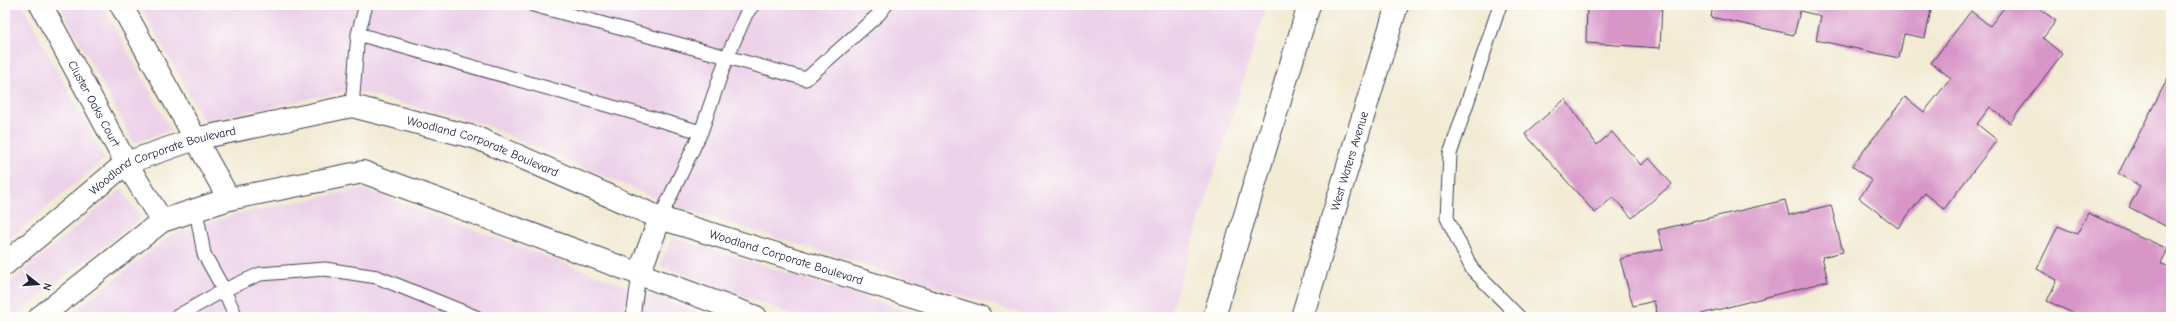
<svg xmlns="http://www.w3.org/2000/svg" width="2176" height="322" font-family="'Comic Neue',sans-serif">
<rect width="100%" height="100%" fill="#fdfcf7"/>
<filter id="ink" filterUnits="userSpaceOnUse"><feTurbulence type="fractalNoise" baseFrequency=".025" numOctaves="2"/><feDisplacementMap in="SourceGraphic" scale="8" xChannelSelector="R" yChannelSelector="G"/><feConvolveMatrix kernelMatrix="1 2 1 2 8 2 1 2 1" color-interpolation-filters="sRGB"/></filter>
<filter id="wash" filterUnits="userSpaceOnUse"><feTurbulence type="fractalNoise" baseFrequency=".012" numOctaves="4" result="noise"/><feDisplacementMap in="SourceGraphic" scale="16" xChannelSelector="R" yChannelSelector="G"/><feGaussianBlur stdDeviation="0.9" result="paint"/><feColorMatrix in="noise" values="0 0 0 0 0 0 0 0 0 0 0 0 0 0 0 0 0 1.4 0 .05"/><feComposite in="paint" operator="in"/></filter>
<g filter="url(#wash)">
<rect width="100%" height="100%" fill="#f2ebd4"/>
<!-- built -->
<path fill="#ecd1e9" d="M5 5H22L105 159 5 242Z
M60 5H102L171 130 134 143Z
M140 5H1267L1169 317H1032L666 203 483 124 355 91H347L204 121Z
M122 189 140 218 13 317H5V286Z
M363 189 711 317H67L171 235 236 214Z
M672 237 928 317H801L661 266Z"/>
<g id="blocks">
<!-- building -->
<path fill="#d895c8" d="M1587 5H1662L1660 48 1586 43Z
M1713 5H1932L1925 38 1904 34 1899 58 1816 40 1821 16 1800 11 1794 35 1711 17Z
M2006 5H2035L2056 21 2043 38 2062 54 2010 123 1990 107 1977 124 1997 140 1944 209 1925 193 1898 228 1859 198 1872 181 1852 166 1905 97 1924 112 1951 78 1931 63 1971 11 1990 26Z
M2171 72V229L2129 207 2140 186 2118 174Z
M1565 99 1597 145 1612 132 1641 165 1649 158 1672 184 1632 218 1613 197 1595 213 1525 134Z
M1785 200 1789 215 1831 205 1843 252 1822 257 1828 281 1690 317H1658L1654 301 1633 306 1620 259 1663 249 1658 230Z
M2088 213 2168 249 2161 263 2171 268V317H2081L2047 301 2057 280 2037 269 2058 226 2077 234Z"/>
</g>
</g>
<g filter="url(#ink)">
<use href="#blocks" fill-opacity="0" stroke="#414052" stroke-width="1"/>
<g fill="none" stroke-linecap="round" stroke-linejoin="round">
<defs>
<path id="service" d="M533 5 727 57 746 14 753 5
M1500 5 1450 154 1447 218 1472 269 1519 317
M358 34 701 132
M352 106 358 34 366 5
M660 218 701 132 727 57 806 79 879 14 886 5
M176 317 224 290 204 254 196 210
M236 317 224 290 260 274 325 269 377 277 476 317
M633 317 639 274"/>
<g id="minor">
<path id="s1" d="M41 5 126 163 162 221"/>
<path d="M121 5 229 199"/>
<path id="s2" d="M5 264 126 163 195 139 352 106 477 138 660 218 980 317"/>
<path d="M639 274 660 218"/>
<path d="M40 317 162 221 229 199 363 172 756 317"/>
</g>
<g id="secondary">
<path d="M1214 317 1309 5"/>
<path id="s3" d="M1302 317 1397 5"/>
</g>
</defs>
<!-- service casing -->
<use href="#service" stroke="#414052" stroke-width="15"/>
<!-- minor casing -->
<use href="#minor" stroke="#414052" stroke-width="24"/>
<!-- secondary casing -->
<use href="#secondary" stroke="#414052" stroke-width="24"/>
<!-- service -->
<use href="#service" stroke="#fff" stroke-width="13"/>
<!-- minor -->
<use href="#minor" stroke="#fff" stroke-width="22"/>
<!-- secondary -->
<use href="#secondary" stroke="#fff" stroke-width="22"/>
</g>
</g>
<g text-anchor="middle" stroke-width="3" stroke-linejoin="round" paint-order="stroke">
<!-- street labels -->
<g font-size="12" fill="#22223b" stroke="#fdfcf7">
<text dy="4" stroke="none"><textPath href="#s1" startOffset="112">Cluster Oaks Court</textPath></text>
<text dy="4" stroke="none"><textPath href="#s2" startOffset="528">Woodland Corporate Boulevard</textPath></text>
<text dy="4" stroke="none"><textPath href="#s3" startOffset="163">West Waters Avenue</textPath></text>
<text dy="4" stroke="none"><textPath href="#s2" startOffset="192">Woodland Corporate Boulevard</textPath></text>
<text dy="4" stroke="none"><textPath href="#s2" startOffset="852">Woodland Corporate Boulevard</textPath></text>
</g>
</g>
<!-- margin -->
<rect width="2176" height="322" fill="none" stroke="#fdfcf7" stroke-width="20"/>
<!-- north arrow -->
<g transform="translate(38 284) rotate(107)" stroke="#fdfcf7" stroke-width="3" paint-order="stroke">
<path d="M0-3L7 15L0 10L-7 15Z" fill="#22223b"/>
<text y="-6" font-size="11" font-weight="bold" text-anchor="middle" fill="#22223b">N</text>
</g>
</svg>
